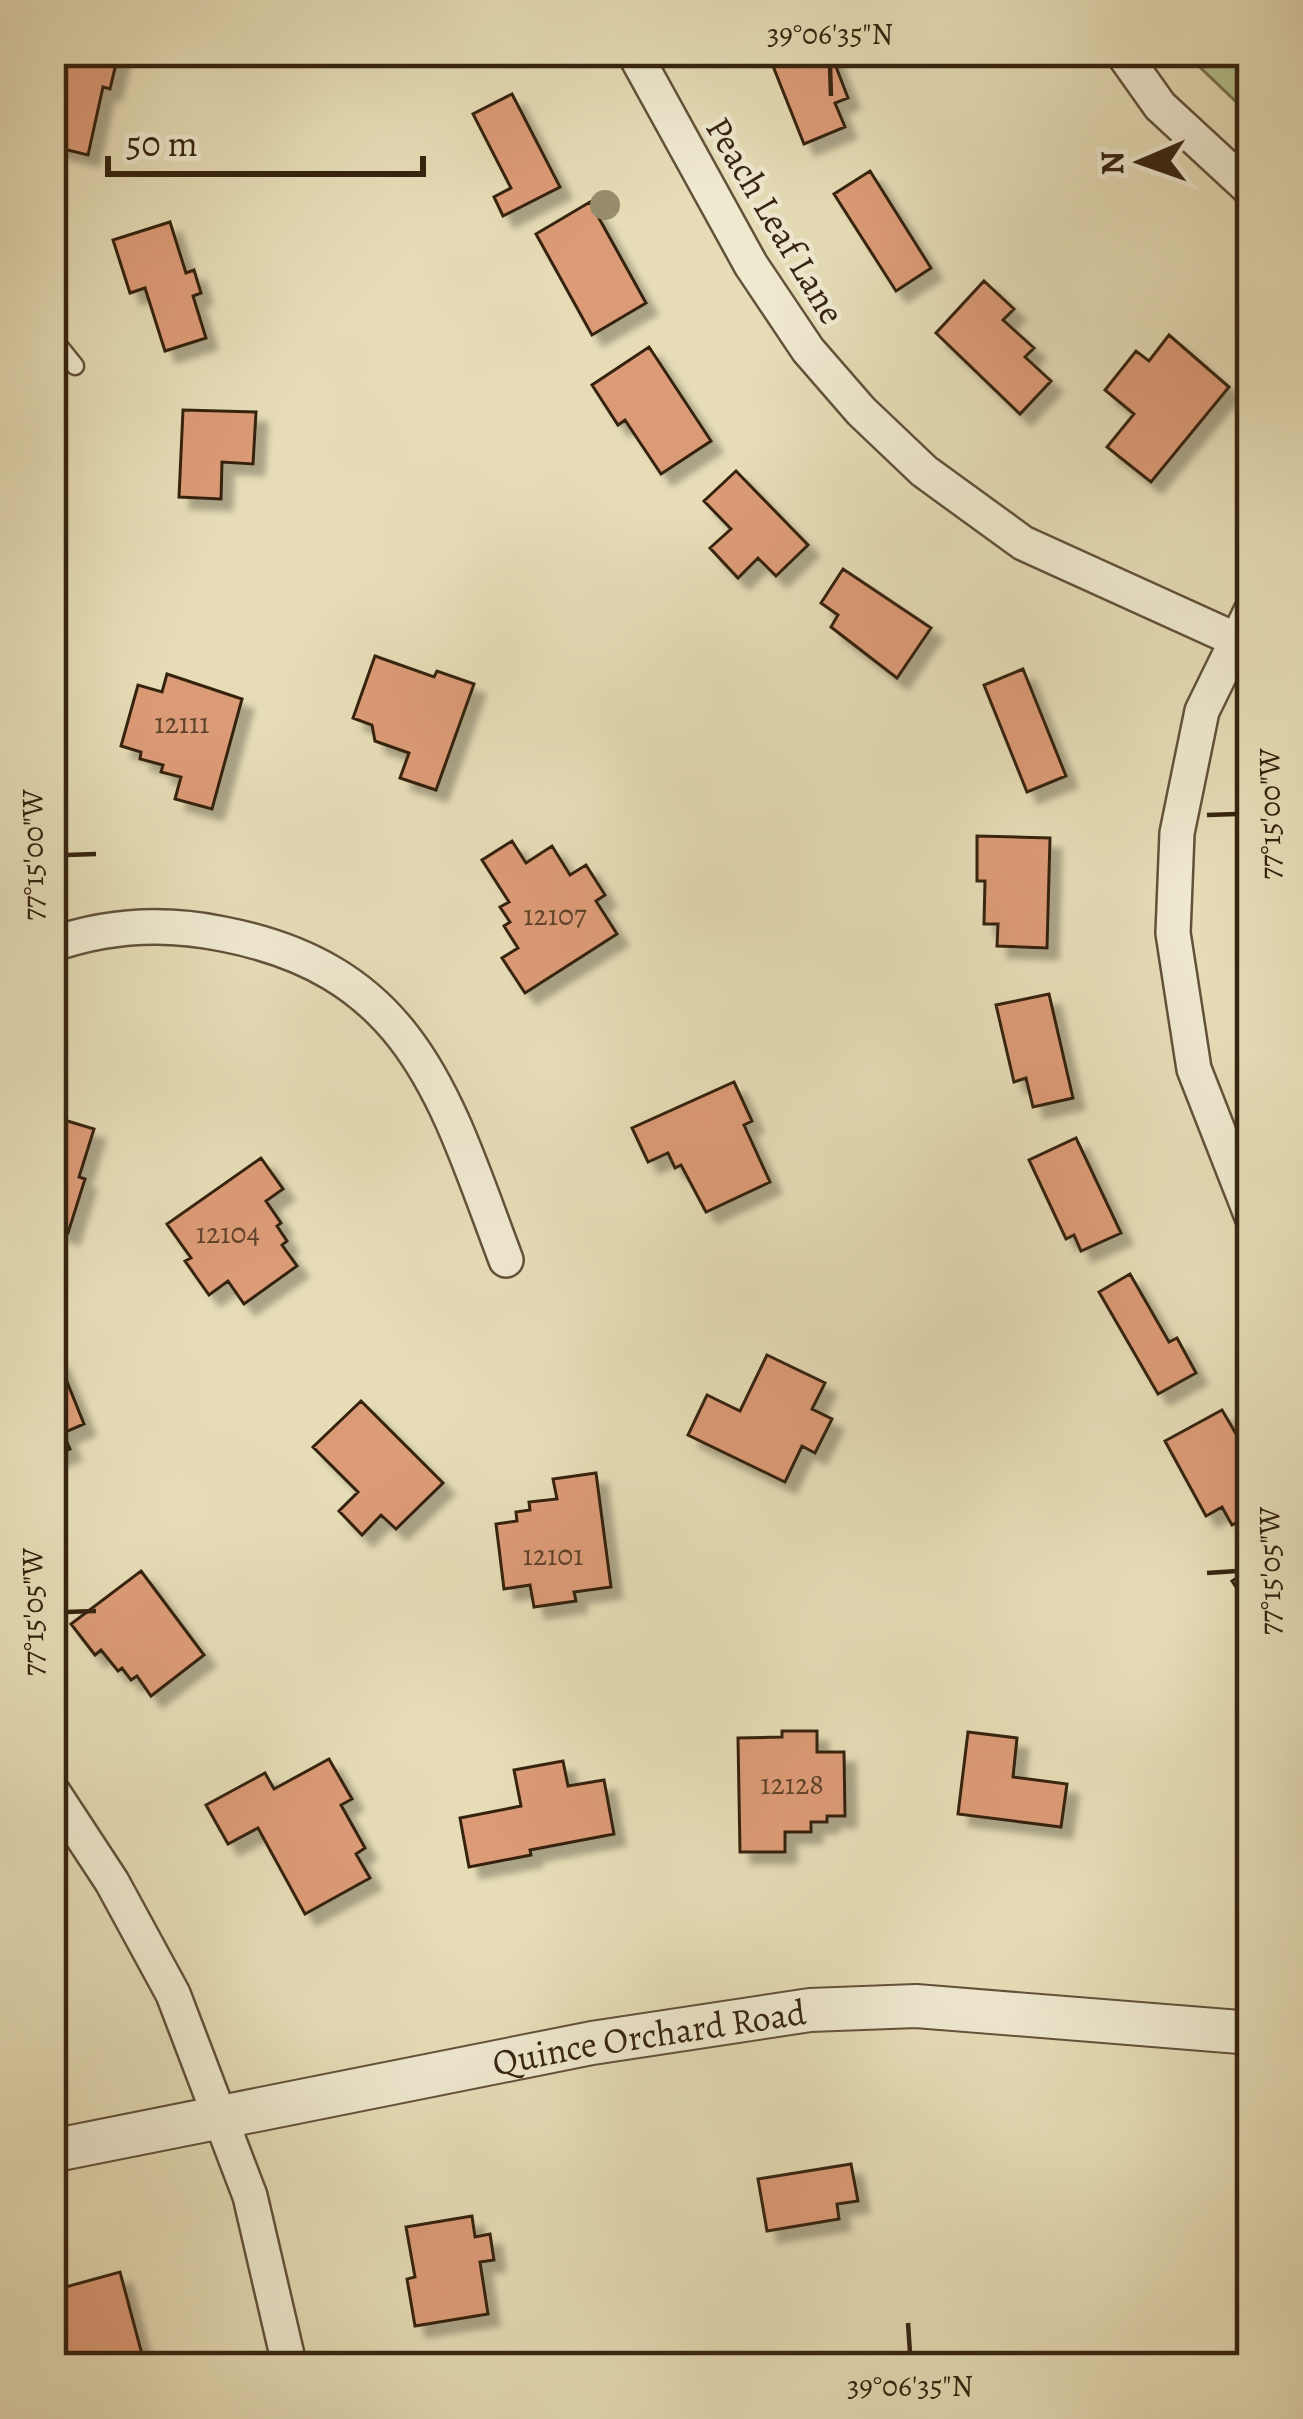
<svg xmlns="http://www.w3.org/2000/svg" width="1303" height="2419" font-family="Alegreya,serif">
<defs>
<filter id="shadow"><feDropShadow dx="11" dy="11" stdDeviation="3" flood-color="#0004"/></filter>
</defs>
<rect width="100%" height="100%" fill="#e6ddb7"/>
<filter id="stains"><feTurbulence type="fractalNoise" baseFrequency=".00167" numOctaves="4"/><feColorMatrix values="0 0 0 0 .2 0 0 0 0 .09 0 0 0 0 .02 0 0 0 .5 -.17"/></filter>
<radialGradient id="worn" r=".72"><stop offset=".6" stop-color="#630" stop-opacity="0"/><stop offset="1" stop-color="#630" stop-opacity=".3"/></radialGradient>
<!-- green -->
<path fill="#b5c18e" stroke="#76724f" stroke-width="3" d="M1183 51H1252V117Z"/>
<!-- building -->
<path fill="#dc9b77" stroke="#362410" stroke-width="3" filter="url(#shadow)" d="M51 51H119L110 89 103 87 88 155 51 146Z
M767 51H830L848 98 835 103 845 127 804 144Z
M512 94 560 187 503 216 494 197 511 188 473 114Z
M870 171 931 268 896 291 834 194Z
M590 202 646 303 592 335 536 234Z
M170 222 186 273 194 270 201 293 193 296 206 338 165 351 145 288 130 293 113 240Z
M984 281 1014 309 1003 320 1034 348 1025 357 1051 381 1020 414 936 333Z
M1169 335 1229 387 1151 482 1107 447 1134 414 1105 390 1136 351 1149 361Z
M649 347 711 441 661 474 625 420 618 425 592 385Z
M183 410 256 412 253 464 222 462 221 499 179 497Z
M736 471 808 545 776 576 758 558 738 578 710 548 731 529 704 501Z
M843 569 931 628 897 678 831 627 838 615 821 603Z
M375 656 434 677 437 671 474 684 436 790 400 778 409 753 375 741 372 725 353 718Z
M1023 669 1066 776 1027 792 984 685Z
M167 674 242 699 212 809 175 799 181 777 161 772 163 765 140 759 141 752 121 746 138 685 162 692Z
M977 836 1050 838 1047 948 997 946 998 924H984L985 881H977Z
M512 841 526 863 552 846 570 875 586 865 605 895 596 901 617 934 525 993 502 958 518 948 504 926 510 922 500 907 509 902 482 860Z
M1049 994 1073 1098 1033 1107 1026 1078 1014 1082 996 1005Z
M734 1082 752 1121 744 1125 770 1182 706 1212 681 1165 675 1168 668 1153 648 1162 632 1128Z
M51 1116 94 1129 79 1177 85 1179 68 1233 51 1228Z
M1076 1138 1121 1233 1081 1251 1074 1235 1066 1239 1029 1160Z
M261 1158 283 1189 266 1201 281 1223 277 1226 287 1241 282 1245 297 1266 244 1304 228 1281 209 1295 185 1261 191 1258 167 1224Z
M1130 1274 1169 1342 1177 1338 1196 1373 1158 1394 1099 1292Z
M767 1355 825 1383 812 1409 832 1419 815 1453 802 1446 785 1482 688 1435 707 1395 740 1411Z
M57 1357 84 1424 63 1433 70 1449 51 1457V1359Z
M361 1401 443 1483 396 1529 381 1515 362 1535 339 1511 358 1492 313 1447Z
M1222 1410 1252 1461V1514L1232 1525 1222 1507 1206 1516 1165 1441Z
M596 1473 611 1587 574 1592 576 1601 534 1607 530 1585 504 1589 496 1524 517 1521 516 1512 530 1510 529 1502 557 1499 553 1479Z
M1252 1569V1611L1232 1581Z
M141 1571 204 1655 151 1696 137 1676 131 1680 122 1668 118 1671 101 1650 95 1655 71 1624Z
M782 1731H817V1752H844L845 1816H827V1822H811V1832H785V1852H740L738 1738 782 1737Z
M968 1732 1017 1738 1013 1777 1067 1784 1061 1827 958 1814Z
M329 1759 352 1799 341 1805 365 1848 356 1854 370 1878 305 1914 258 1828 228 1844 206 1805 265 1773 274 1789Z
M563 1761 568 1786 604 1780 614 1834 530 1850 531 1855 469 1867 460 1818 521 1806 514 1770Z
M851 2164 858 2201 837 2204 839 2219 767 2231 758 2179Z
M472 2216 475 2237 490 2234 494 2260 480 2262 488 2314 415 2326 407 2279 415 2277 406 2227Z
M120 2272 143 2358 107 2368H66L51 2311V2291Z
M467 2354 470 2368H423L422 2364Z"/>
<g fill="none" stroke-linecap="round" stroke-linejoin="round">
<defs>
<path id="service" d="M51 336 75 366"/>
<path id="minor" d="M633 51 751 265 808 350 861 411 924 471 1023 543 1252 647
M1121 51 1160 106 1252 191
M1252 609 1202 711 1177 833 1173 933 1194 1069 1252 1217
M51 945C107 925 165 922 223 934 414 971 445 1098 506 1260
M51 1789 112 1882 173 1994 250 2196 290 2368"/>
<g id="tertiary">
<path id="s1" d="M51 2151 592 2043 810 2010 916 2006 1252 2033"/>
</g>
</defs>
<!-- service casing -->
<use href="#service" stroke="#62523a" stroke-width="21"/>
<!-- minor casing -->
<use href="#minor" stroke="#62523a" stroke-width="38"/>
<!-- tertiary casing -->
<use href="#tertiary" stroke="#62523a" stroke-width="46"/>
<!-- service -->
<use href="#service" stroke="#efe9d0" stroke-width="16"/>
<!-- minor -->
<use href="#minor" stroke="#efe9d0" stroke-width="33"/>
<!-- tertiary -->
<use href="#tertiary" stroke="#efe9d0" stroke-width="42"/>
</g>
<!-- trees -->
<circle fill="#978d6d" cx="605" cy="205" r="15"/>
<!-- ticks -->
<path fill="none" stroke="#362410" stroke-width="4.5" d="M830 66 831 96M1207 815 1237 814M66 855 96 854M1207 1573 1237 1571M66 1612 96 1611M908 2323 910 2353"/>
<g text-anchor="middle" stroke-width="9" stroke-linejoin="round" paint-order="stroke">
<!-- number labels -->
<g font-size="30" fill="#60422a">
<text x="182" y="733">12111</text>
<text x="555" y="925">12107</text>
<text x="228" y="1243">12104</text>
<text x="553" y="1565">12101</text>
<text x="792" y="1794">12128</text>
</g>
<!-- street labels -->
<g font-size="36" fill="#362410" stroke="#efe9d0">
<text transform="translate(776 220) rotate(59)" y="13">Peach Leaf Lane</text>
<text dy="13" stroke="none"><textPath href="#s1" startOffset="609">Quince Orchard Road</textPath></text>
</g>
</g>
<!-- margin -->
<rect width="1303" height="2419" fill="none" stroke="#e6ddb7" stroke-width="132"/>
<!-- north arrow -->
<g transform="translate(1141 162) rotate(268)" stroke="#efe9d0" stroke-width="9" paint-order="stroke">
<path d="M0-9L21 45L0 30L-21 45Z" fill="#362410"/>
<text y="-18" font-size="33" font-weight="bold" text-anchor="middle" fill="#362410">N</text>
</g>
<!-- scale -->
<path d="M108 156v18h315v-18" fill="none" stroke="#362410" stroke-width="6"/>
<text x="126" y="156" font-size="36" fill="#362410" stroke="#efe9d0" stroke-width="9" paint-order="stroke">50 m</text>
<rect x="66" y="66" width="1171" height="2287" fill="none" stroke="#362410" stroke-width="4.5"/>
<g font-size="30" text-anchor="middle" fill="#362410">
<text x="830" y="44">39°06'35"N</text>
<text transform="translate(1270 814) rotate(-90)" y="10">77°15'00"W</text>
<text transform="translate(33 855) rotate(-90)" y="10">77°15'00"W</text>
<text transform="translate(1270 1571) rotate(-90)" y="10">77°15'05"W</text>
<text transform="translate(33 1612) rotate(-90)" y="10">77°15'05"W</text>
<text x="910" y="2396">39°06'35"N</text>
</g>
<rect width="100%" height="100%" filter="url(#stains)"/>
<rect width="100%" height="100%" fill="url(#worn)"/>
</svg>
